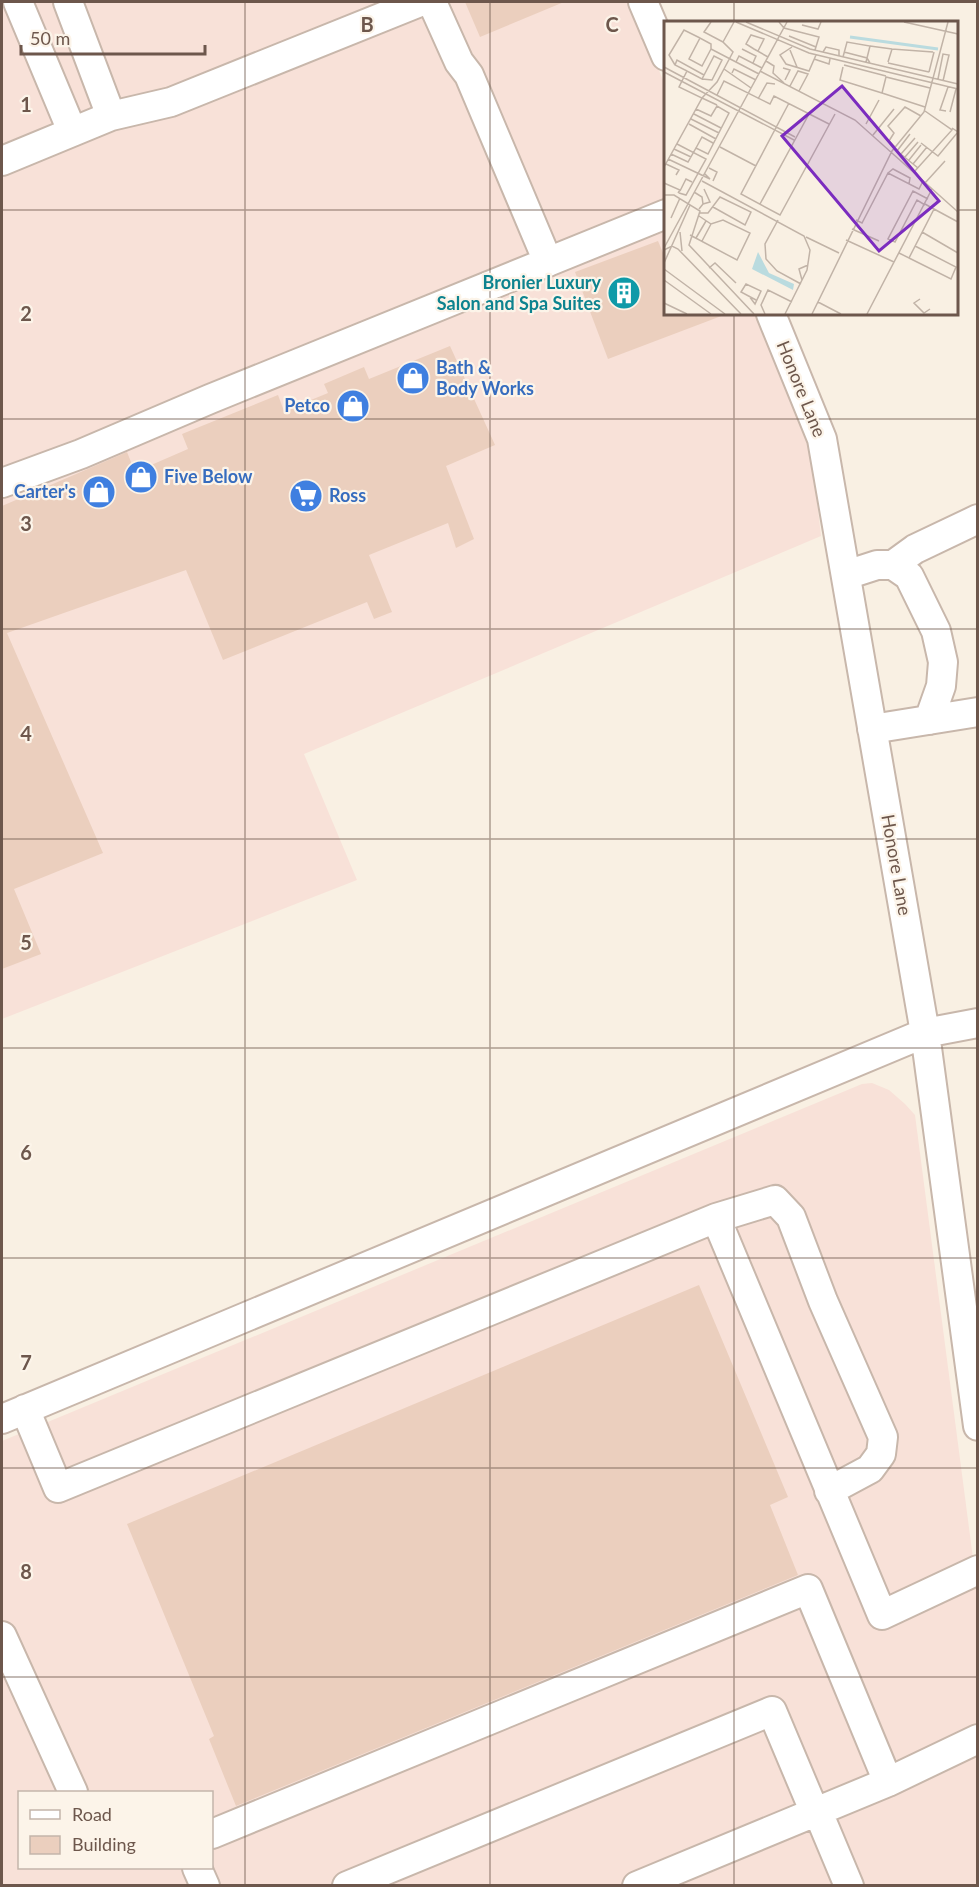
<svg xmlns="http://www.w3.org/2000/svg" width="979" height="1887" font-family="Lato,sans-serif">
<rect width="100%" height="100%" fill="#f9f0e3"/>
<!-- commercial -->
<path fill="#f8e1d8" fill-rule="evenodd" d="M2 2H631L665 85 666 314H761L811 447 821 536 304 754 357 880 2 1019Z
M872 1083 889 1090 905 1104 915 1115 977 1589V1885L2 1886V1441L862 1084ZM20 1792H212V1868H20Z"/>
<!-- building -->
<path fill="#ebcfbe" d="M465 2H564L480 37Z
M658 241 666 260V314H723L724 315 608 359 575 272Z
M450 346 495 445 446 466 474 539 456 548 448 523 369 555 392 612 374 619 367 602 223 660 186 570 7 633 103 853 14 889 41 954 2 969V506L127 452 135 472 188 449 182 434 278 395 284 411 328 393 324 384 364 367 369 379Z
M699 1285 788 1497 770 1505 798 1575 236 1806 209 1739 214 1736 127 1524Z"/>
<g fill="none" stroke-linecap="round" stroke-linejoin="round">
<defs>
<path id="minor" d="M18 2 72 131
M68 2 111 116
M432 2 459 62 469 75 548 262
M643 2 666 56
M2 161 111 116 171 102 420 2
M771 314 822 439 925 1033 978 1426
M2 483 81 454 210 399 666 214
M893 565 915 549 978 519
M846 575 877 565H893L909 576 936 631 943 662 941 686 929 720
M872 729 978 712
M716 1218 775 1200 791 1217 823 1301 883 1437 881 1454 870 1469 829 1491
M25 1409 58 1488 716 1218 882 1615 978 1570
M2 1419 925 1033 978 1023
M2 1636 73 1792
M818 1812 849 1886
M212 1834 808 1589 888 1782
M197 1868 205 1886
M347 1886 772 1711 815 1813
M637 1886 888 1782 978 1739"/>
</defs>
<!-- minor casing -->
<use href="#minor" stroke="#c8b7ab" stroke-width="32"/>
<!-- minor -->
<use href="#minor" stroke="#fff" stroke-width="28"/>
</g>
<!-- grid -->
<path fill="none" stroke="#6d574c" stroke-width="1.5" stroke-opacity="0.55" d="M245 2V1886M490 2V1886M734 2V22M2 210H666M956 210H978M734 314V1886M2 419H978M2 629H978M2 839H978M2 1048H978M2 1258H978M2 1468H978M2 1677H978"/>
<!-- icons -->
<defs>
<symbol id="building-disc" viewBox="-11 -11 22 22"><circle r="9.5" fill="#0f9aa8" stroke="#fcf4e9"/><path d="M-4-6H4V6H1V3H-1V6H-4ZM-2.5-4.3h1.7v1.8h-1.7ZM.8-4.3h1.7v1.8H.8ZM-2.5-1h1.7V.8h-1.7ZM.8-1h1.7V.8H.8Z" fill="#fff"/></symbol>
<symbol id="shop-disc" viewBox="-11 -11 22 22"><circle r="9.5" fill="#3f7fe0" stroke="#fcf4e9"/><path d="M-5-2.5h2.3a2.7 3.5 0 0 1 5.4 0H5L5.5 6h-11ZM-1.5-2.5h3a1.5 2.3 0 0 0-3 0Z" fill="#fff"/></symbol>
<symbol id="supermarket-disc" viewBox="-11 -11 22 22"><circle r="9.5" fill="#3f7fe0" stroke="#fcf4e9"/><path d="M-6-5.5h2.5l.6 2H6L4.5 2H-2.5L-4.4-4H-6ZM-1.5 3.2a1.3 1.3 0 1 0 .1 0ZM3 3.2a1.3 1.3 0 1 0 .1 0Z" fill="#fff"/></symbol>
</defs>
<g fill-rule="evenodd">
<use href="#building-disc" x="605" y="274" width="38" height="38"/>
<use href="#shop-disc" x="394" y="359" width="38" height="38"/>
<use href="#shop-disc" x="334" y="387" width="38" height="38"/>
<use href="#shop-disc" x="122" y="458" width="38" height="38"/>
<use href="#shop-disc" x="80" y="473" width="38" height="38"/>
<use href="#supermarket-disc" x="287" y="477" width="38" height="38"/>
</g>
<g text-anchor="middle" stroke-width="4.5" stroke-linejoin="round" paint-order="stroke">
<!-- culture labels -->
<g font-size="18" font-weight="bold" fill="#0d838f" stroke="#fcf4e9" text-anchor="end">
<text x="601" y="289">Bronier Luxury<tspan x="601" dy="21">Salon and Spa Suites</tspan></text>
</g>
<!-- shop labels -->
<g font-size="18" font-weight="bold" fill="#366cbe" stroke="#fcf4e9" text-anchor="start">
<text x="436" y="374">Bath &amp;<tspan x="436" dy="21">Body Works</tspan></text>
<text x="330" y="412" text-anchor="end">Petco</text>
<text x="164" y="483">Five Below</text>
<text x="76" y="498" text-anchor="end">Carter's</text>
<text x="329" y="502">Ross</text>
</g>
<!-- street labels -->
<g font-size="18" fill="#6d574c" stroke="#fcf4e9">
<text transform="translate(801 389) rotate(68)" y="6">Honore Lane</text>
<text transform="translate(896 865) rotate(80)" y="6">Honore Lane</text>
</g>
</g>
<!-- overview -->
<g transform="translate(664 21)">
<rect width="294" height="294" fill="#f9f0e3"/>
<path d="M94 231 105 252 130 263 129 269 88 248Z" fill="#badbdf"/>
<path fill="none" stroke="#badbdf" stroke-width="3" d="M186 16 274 28"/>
<path fill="none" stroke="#c1b3a7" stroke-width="1.5" d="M47 1 40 11 59 21M72 1 145 32 294 68M82 1 146 28 294 63M115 1 120 7 155 16 151 29M240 1 294 13M138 4 154 8 157 1M125 15 152 26M206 25 228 28M128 26 116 34 122 43 145 50 152 34M47 28 38 45 25 38 36 17 47 23V28L95 53M78 28 92 35 89 42M126 29 133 46M94 30 100 18 87 14 82 23 90 28 104 36M159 31 162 26 175 29V35M180 31 203 37 206 42M179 36 183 21 206 25 202 41M150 38 165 43 166 38M102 40 110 45 109 52 120 62M72 41 75 35 98 47M224 41 228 28 269 31M224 42 265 51M11 44 5 34 20 9 36 17M180 44 222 55M0 46 131 116M179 46 176 59 218 72 222 56 266 67M119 47 126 49 121 59M60 48 87 67M23 50 11 44 13 39 40 54M96 50 191 99 294 191M0 51 130 119M265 51 270 31M68 52 70 48 92 59M274 58 279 33 285 34 279 60M126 65 134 50 144 53 135 70M218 72 261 86M53 74 60 60 106 83 110 75 165 103M94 78 103 62 111 63M125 82 77 173 116 194 171 93M53 84 38 77 53 61 69 31 59 21 70 1M282 90 276 89 284 66M286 91 292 68M30 93 57 107M27 98 55 112M25 103 52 118M202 103 215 79M246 113 233 130 254 147M209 114 230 88M257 122 274 135 294 111 288 107M13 123 42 138 22 174 15 172M56 126 92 145M231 126 225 120 230 112 224 105 241 86 257 95M32 127 38 116 49 122M10 128 27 136M7 133 24 141 32 127 44 133 65 92 53 85 47 95 32 88M237 133 251 117M241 136 254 121M4 138 46 158 41 153M245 139 257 124M2 143 15 149 12 154M249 143 263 126M0 146 38 77 15 66 23 50 38 58 50 35 58 39 48 59 38 58M45 147 53 151 49 160M250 151 288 109 261 90M224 152 229 148 246 157 245 163M38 160 140 215 146 229 143 249 121 293M0 162 16 169 14 172M261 162 281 140M16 170 22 158 28 161M30 171 38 176 39 183 35 188M0 174H10L36 190 25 224 90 293M39 183 46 181 40 168M96 183 145 93M261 184 253 179 231 221 224 218 249 170 264 178M270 188 294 201M36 192H44L56 176 87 191 81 204 49 186M7 197 16 177M114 199 101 223 102 238 113 250 137 263M192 199 198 202 224 152 255 168 259 160M188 208 215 220M16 211 18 230M258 211 294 232M26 214 73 239 86 212 59 199 47 203 35 195M142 216 175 232M32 217 42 200M182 219 230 241M38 220 47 203M0 227 123 1M0 229 8 225 14 228 77 293M235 232 245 237 270 188 261 183M245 237 287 258 292 246 251 225M0 242 26 184M45 247 51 242 72 262M0 248 61 293M0 259 47 293M138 259 135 248 144 244M85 275 91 283 97 270 82 263 77 271 92 279M256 278 250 282 260 292 266 288M154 281 177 293M0 282 23 293M101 293 97 284 104 269 128 281M148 293 228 130 260 91 284 1M203 293 268 168"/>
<path fill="#7b2cbf" fill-opacity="0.15" stroke="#7b2cbf" stroke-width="3" d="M178 65 275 180 215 230 118 115Z"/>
<rect width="294" height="294" fill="none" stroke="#6d574c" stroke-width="3"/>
</g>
<g font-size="20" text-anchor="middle" font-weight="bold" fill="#6d574c" stroke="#fcf4e9" stroke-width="4.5" stroke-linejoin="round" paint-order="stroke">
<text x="367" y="32">B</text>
<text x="612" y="32">C</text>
<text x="26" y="112">1</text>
<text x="26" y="321">2</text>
<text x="26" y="531">3</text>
<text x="26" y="741">4</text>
<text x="26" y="950">5</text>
<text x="26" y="1160">6</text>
<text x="26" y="1370">7</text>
<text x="26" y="1579">8</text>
</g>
<!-- border -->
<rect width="979" height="1887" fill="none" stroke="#6d574c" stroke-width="6"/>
<!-- legend -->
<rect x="18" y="1791" width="195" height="78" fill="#fcf4e9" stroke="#c3b5aa" stroke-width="1.5"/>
<rect x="30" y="1810" width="30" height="9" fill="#ffffff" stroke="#c3b5aa" stroke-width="1.5"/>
<text x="72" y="1821" font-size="18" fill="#6d574c">Road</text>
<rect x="30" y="1836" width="30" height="18" fill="#ebcfbe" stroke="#c3b5aa" stroke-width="1.5"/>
<text x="72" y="1851" font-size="18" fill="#6d574c">Building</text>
<!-- scale -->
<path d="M21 45v9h184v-9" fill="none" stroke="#6d574c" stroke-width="3"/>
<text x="30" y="45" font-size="18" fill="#6d574c" stroke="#fcf4e9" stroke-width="4.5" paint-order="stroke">50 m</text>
</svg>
